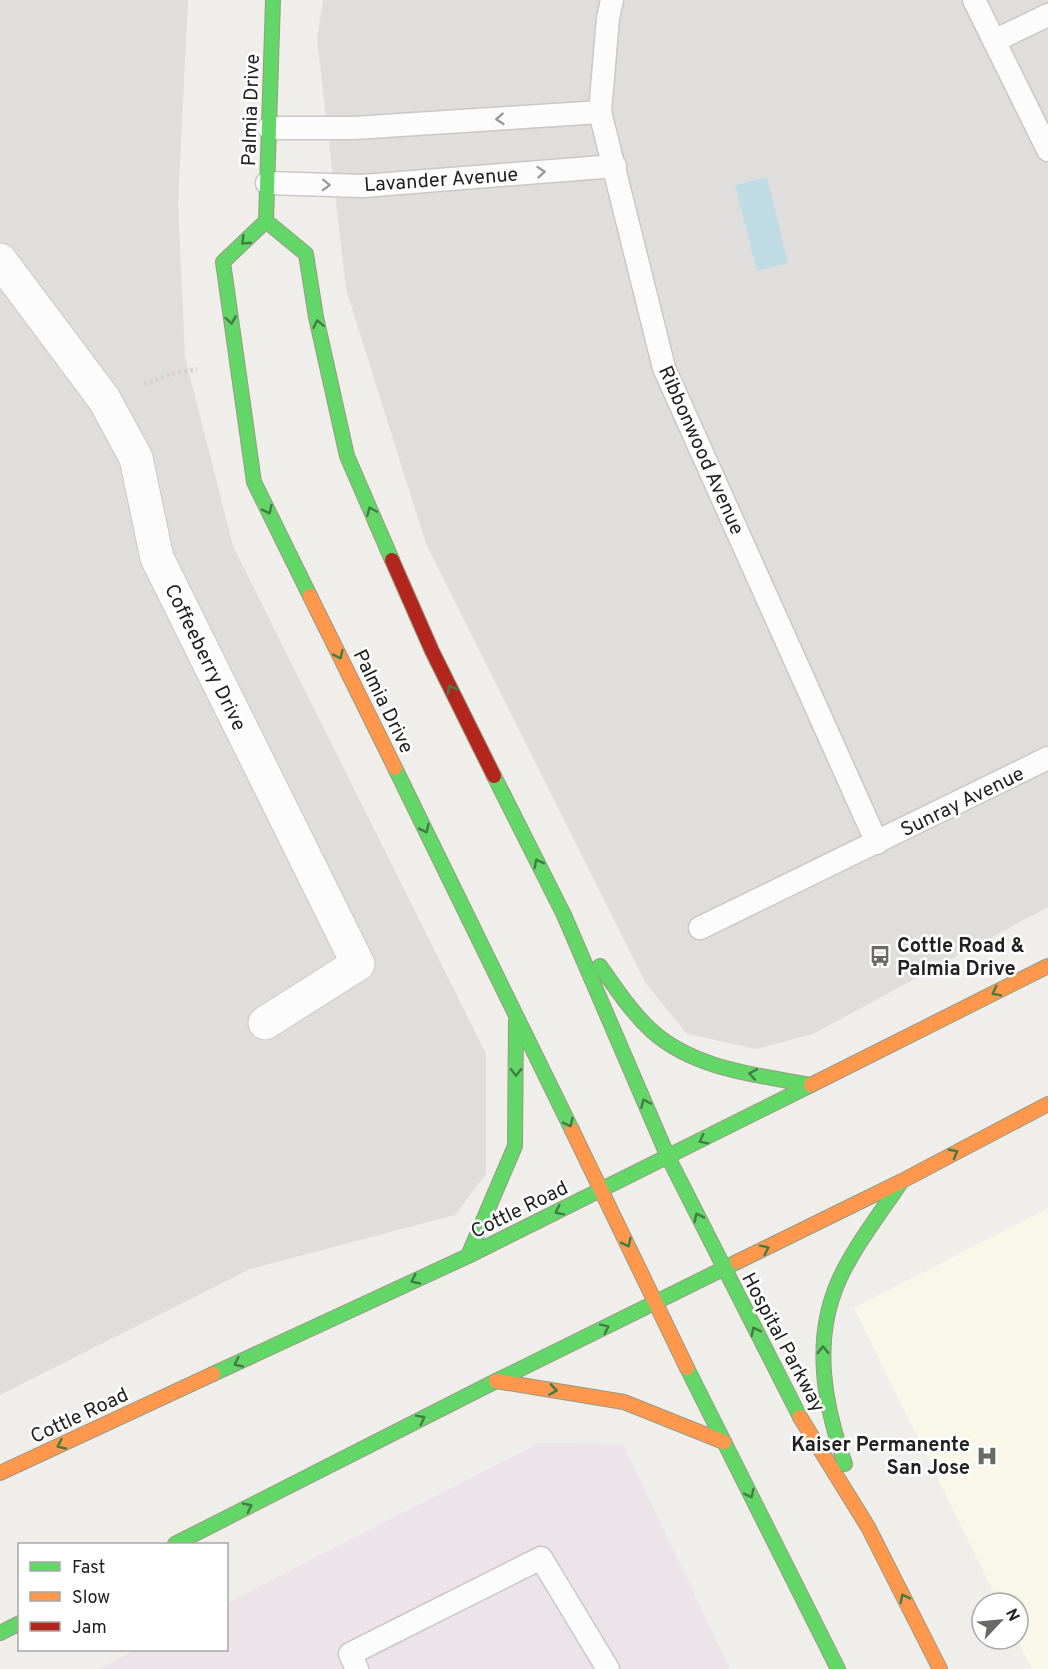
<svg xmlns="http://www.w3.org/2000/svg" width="1048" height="1669" font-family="Overpass,sans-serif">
<rect width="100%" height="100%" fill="#f0eeeb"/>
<!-- residential -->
<path fill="#dfdedc" d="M0 0H188L178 203 185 357 233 546 486 1054V1174L455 1215 250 1269 0 1395Z
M323 0H1048V907L813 1034 756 1049 687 1034 645 982 426 544 346 289 317 39Z"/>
<!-- industrial -->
<path fill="#ede4e9" d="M539 1443 623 1444 730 1669H98L136 1650H226L227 1603Z"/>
<!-- education -->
<path fill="#f8f7e8" d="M1048 1208V1669H1032L1017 1639 1018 1603H999L854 1308Z"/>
<!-- water -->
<path fill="#bfdbe3" d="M767 177 788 263 757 271 735 185Z"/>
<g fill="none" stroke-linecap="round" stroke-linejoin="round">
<defs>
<path id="lane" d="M612 0 608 18 600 112 664 368 877 843
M974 0 1048 150
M994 41 1048 15
M269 128H354L600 112
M267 183 363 186 615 166
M700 928 1048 758
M357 1669 350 1654 541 1558 608 1669"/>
<path id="street" d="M0 260 104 399 136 458 157 558 358 964 265 1023"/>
<path id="fast" d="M273 0 266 221 223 262 254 482 310 596
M266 221 306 254 316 317 347 456 392 560
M395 768 572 1130
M494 776 564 915 668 1157 800 1417
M600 966C616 988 631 1012 652 1031 694 1069 757 1075 811 1085
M468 1256 515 1146 516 1021
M687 1368 838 1669
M213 1374 468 1256 811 1085
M845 1464C824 1404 812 1340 839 1280 855 1245 880 1214 901 1182
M175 1544 496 1381 737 1262
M0 1633 20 1623"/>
<path id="slow" d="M310 596 395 768
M811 1085 1048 966
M572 1130 687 1368
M737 1262 902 1181 1048 1104
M496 1381 624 1402 724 1442
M800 1417 868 1527 940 1669
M0 1473 213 1374"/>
<path id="jam" d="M392 560 432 651 494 776"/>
</defs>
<!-- lane casing -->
<use href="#lane" stroke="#c9c8c7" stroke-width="25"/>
<!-- street casing -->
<use href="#street" stroke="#c9c8c7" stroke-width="35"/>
<!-- fast casing -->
<use href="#fast" stroke="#999a82" stroke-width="16"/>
<!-- slow casing -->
<use href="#slow" stroke="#999a82" stroke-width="16"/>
<!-- jam casing -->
<use href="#jam" stroke="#999a82" stroke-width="16"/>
<!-- path -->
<path stroke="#dccecd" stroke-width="4" stroke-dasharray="3 3" stroke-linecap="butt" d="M144 384 172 374 197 369"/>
<!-- lane -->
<use href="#lane" stroke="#fdfcfc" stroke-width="22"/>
<!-- street -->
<use href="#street" stroke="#fdfcfc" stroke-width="33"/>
<!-- fast -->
<use href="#fast" stroke="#63d668" stroke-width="14"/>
<!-- slow -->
<use href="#slow" stroke="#ff974d" stroke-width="14"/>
<!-- jam -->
<use href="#jam" stroke="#b3261e" stroke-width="14"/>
</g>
<!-- one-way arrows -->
<defs><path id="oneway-chevron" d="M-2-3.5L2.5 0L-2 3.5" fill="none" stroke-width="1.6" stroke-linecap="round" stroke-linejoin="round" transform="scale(1.5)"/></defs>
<g stroke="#9a9a9a">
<use href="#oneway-chevron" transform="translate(500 119) rotate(176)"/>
<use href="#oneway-chevron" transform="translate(541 172) rotate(-5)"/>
<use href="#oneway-chevron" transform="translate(326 185) rotate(2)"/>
</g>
<g stroke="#427c45">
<use href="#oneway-chevron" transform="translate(245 241) rotate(136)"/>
<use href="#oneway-chevron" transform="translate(231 320) rotate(82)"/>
<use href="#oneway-chevron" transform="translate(318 324) rotate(-102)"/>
<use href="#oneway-chevron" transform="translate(268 510) rotate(64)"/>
<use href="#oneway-chevron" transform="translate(371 511) rotate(-113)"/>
<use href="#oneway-chevron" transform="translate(339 655) rotate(64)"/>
<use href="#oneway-chevron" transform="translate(451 689) rotate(-117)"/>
<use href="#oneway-chevron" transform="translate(425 829) rotate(64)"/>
<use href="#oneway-chevron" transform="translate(538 863) rotate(-117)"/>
<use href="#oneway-chevron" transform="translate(996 992) rotate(153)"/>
<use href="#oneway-chevron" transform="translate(516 1072) rotate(90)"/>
<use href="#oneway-chevron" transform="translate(753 1074) rotate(-170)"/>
<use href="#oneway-chevron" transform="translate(645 1103) rotate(-113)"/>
<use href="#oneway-chevron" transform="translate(569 1123) rotate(64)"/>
<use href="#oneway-chevron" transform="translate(703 1140) rotate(154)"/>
<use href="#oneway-chevron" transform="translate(954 1153) rotate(-28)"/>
<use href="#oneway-chevron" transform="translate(559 1211) rotate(154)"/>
<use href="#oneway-chevron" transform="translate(698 1217) rotate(-116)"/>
<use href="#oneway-chevron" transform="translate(627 1243) rotate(64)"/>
<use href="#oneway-chevron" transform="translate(765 1249) rotate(-26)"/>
<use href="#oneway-chevron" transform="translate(415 1280) rotate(155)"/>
<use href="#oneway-chevron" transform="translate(605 1328) rotate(-26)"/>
<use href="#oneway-chevron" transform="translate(755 1331) rotate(-117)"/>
<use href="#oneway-chevron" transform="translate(823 1350) rotate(-91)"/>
<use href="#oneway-chevron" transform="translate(238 1363) rotate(155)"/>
<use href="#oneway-chevron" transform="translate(553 1390) rotate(9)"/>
<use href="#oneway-chevron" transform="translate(421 1419) rotate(-27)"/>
<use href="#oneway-chevron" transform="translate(61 1445) rotate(155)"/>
<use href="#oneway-chevron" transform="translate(750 1494) rotate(63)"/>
<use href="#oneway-chevron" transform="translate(248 1507) rotate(-27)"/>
<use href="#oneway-chevron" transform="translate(904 1598) rotate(-117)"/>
</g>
<!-- icons -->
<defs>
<symbol id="bus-bare" viewBox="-9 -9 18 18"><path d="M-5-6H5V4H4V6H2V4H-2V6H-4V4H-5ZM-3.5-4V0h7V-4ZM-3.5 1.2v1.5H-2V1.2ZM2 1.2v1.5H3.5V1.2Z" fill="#6a6968" stroke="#fff" stroke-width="2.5" paint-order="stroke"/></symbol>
<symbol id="hospital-bare" viewBox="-9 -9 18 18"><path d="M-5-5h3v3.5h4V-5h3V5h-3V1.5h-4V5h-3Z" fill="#6a6968" stroke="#fff" stroke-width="2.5" paint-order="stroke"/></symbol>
</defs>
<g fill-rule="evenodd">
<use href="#bus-bare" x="865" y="941" width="30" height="30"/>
<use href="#hospital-bare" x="972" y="1441" width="30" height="30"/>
</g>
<g text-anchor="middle" stroke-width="5" stroke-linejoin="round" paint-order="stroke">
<!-- street labels -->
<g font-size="20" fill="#222" stroke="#fff">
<text transform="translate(250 110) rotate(-88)" y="7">Palmia Drive</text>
<text transform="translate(441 179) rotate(-4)" y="7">Lavander Avenue</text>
<text transform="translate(702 450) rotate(66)" y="7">Ribbonwood Avenue</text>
<text transform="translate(206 657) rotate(64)" y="7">Coffeeberry Drive</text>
<text transform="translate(384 701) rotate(64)" y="7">Palmia Drive</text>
<text transform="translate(962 801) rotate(-26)" y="7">Sunray Avenue</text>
<text transform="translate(519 1209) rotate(-26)" y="7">Cottle Road</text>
<text transform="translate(784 1342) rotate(62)" y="7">Hospital Parkway</text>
<text transform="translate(79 1415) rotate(-25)" y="7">Cottle Road</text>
</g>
<!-- poi labels -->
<g font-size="20" font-weight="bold" fill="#222" stroke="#fff" text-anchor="start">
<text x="897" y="952">Cottle Road &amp;<tspan x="897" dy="23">Palmia Drive</tspan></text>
<text x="970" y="1451" text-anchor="end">Kaiser Permanente<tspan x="970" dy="23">San Jose</tspan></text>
</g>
</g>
<!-- legend -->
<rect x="18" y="1543" width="210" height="108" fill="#ffffff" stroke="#a7a7a7" stroke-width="1.5"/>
<rect x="30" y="1562" width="30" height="9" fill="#63d668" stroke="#a7a7a7" stroke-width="1.5"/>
<text x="72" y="1573" font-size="18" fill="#222222">Fast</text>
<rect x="30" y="1592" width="30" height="9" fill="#ff974d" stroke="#a7a7a7" stroke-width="1.5"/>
<text x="72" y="1603" font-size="18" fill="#222222">Slow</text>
<rect x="30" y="1622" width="30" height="9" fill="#b3261e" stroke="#a7a7a7" stroke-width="1.5"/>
<text x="72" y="1633" font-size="18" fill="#222222">Jam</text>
<!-- north arrow -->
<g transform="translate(1000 1621) rotate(64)"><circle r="28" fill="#ffffff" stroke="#a7a7a7" stroke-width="1.5"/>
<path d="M0-4.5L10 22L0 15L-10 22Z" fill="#6a6968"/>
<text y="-9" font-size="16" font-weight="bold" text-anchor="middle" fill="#222222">N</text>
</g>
</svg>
